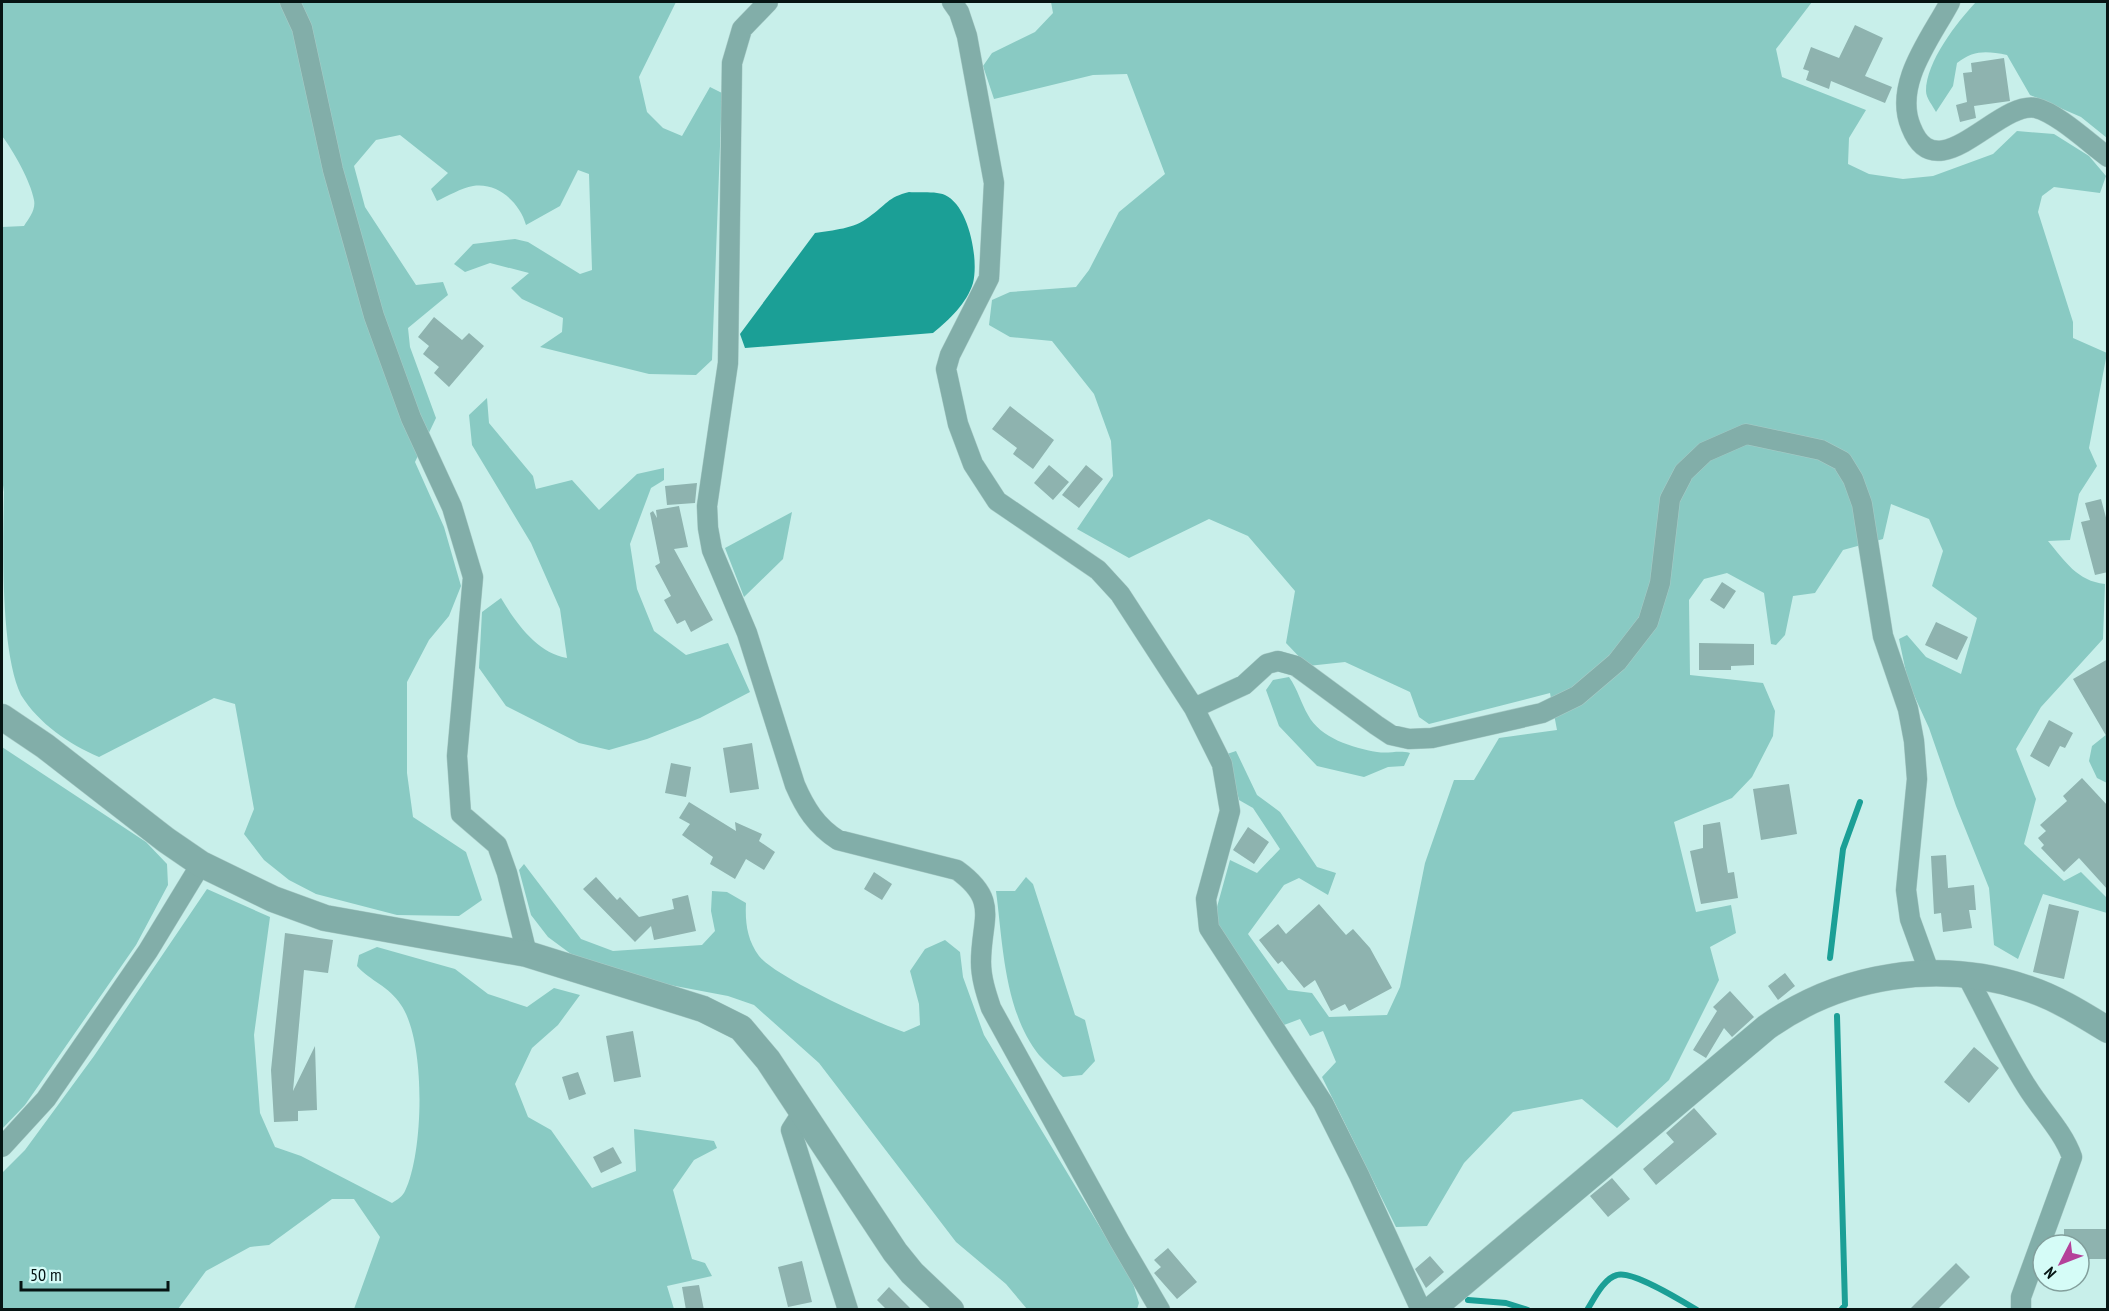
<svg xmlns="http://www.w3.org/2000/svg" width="2109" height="1311" viewBox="0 0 2109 1311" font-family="'PT Sans Narrow',sans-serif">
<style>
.green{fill:#89cac3}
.water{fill:#1b9f96}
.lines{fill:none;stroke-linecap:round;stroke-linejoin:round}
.stream{stroke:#1b9f96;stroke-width:6}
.building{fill:#8eb3af}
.minor-casing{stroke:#a9ccc8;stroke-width:21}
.tertiary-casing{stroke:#a9ccc8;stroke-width:27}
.minor{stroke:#82aea9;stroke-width:20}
.tertiary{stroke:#82aea9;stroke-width:26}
</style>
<rect width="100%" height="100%" fill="#c8efea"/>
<path class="green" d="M2,2H676L639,77L647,112L663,128L682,136L710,87L722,93L712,360L696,375L649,374L540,347L562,332L563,318L522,299L511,288L529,273L490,263L465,272L454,264L473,244L515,239L528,242L580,274L592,270L589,174L578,170L560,206L526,225C520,203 498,182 473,186C461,188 448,196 437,201L431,189L448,173L400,135L376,140L354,166L365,207L416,285L443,282L448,295L408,328L410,347L436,418L415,462L444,527L461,586L449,616L429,640L407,682V773L413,817L466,852L482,900L459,916L397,915L316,894L289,880L264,860L244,834L254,809L235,704L214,698L99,757C69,744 39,724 21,695C0,651 3,545 4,492L2,478V227L24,226C29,218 36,210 34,200C31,182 13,150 2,136Z
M1051,2H1812L1776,49L1782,77L1866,110L1849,138L1848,164L1869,174L1903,179L1933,176L1993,154L2017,131L2054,134L2089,156L2106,176L2100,193L2054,187L2042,196L2038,212L2073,322V338L2107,353L2089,448L2097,466L2079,494L2070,540L2048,541C2065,561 2077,581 2105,584L2103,639L2041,707L2016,749L2036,799L2024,844L2064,881L2081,872L2107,898V913L2043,894L2018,959L1994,945L1989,888L1956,806L1929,728L1908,682L1899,639L1907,635L1926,657L1961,674L1977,618L1932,586L1943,551L1929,519L1891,504L1883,539L1843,550L1815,593L1793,596L1785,635L1776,645L1771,644L1764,593L1727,573L1704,579L1689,600L1690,675L1763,683L1775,711L1773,736L1752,777L1732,798L1674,822L1696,912L1731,905L1736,933L1710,947L1719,980L1669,1080L1617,1128L1582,1099L1513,1112L1464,1163L1427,1226L1396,1227L1322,1077L1336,1062L1323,1031L1310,1036L1300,1019L1284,1025L1218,926L1217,907L1230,860L1257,873L1280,849L1253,808L1239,800L1227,754L1236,751L1257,795L1280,812L1317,867L1336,873L1328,895L1299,878L1284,885L1248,934L1288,990L1312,993L1329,1017L1387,1015L1400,987L1425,863L1454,780H1474L1499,738L1557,730L1550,693L1429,724L1419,717L1410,692L1345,662L1308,666L1286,643L1295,591L1248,536L1209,519L1129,558L1077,529L1113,476L1111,441L1094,394L1052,341L1010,337L989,325L992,300L1010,292L1076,287L1089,270L1119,212L1165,174L1127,74L1093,75L994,99L983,66L992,53L1035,32L1053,13Z
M1976,2H2107V138L2081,117L2030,95L2007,55C1986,51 1974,50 1957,63L1953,86L1936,112C1933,106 1926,98 1926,91C1926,62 1957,22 1976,2Z
M487,398L489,423L533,476L536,489L572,480L599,510L637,474L664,468V480L651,488L630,544L637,589L654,631L686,655L728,643L750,692L700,718L647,739L609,750L579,743L506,706L479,668L482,612L501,598C516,623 537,653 567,658L560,609L531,543L472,445L469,415Z
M792,512L783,559L744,597L725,548Z
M1289,677C1298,690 1301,703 1308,715C1320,738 1353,748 1377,752C1389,754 1398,750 1410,753L1404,766L1388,767L1364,777L1317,766L1279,726L1266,690L1273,680Z
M2107,734V783L2097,778L2089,761L2092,746Z
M2,747L146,842L167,864L168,885L136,945L25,1105L2,1129Z
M524,864L581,939L613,951L702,945L715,931L711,911L712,891L727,892L746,903C745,922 747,940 759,956C777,978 875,1022 904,1032L920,1025L919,1004L910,971L925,949L945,940L960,952L963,977L984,1035L1132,1280L1139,1303L1137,1309H1027L1006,1284L956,1242L819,1063L754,1005L728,996L638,979L571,954L548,937L531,915L519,870Z
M1026,877L1033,884L1075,1015L1085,1020L1095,1061L1082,1075L1063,1077C1055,1070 1046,1063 1039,1055C1004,1011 1003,944 996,891H1015Z
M207,889L270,917L254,1035L260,1113L275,1147L301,1156L392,1203C397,1200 403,1196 405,1191C424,1152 426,1041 401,1005C389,986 370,981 357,966L359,955L377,947L455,969L488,994L527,1007L554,988L580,995L558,1025L532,1048L515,1084L528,1117L551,1130L592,1188L636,1171L634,1129L714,1141L717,1148L694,1160L673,1190L692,1259L705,1263L712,1276L667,1286L674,1309H354L380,1237L354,1199H332L269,1245L250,1247L206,1271L178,1309H2V1173L25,1150L94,1056Z"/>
<path class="water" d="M909,192C919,193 936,191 945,195C969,206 979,259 973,283C967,303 949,320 933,333L745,348L740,334L815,233C833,230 854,229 869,217C886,205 888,197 909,192Z"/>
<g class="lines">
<path class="stream" d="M1830,958L1843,849L1860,802
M1837,1016L1845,1305L1841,1310
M1468,1300L1506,1303L1528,1310
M1587,1310C1594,1299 1604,1278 1617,1275C1632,1270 1682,1301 1697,1310"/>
</g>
<path class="building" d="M1855,25L1883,38L1865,76L1892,87L1885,103L1831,81L1829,89L1806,80L1809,71L1803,69L1811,47L1839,58Z
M2004,58L2010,101L1974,106L1976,118L1960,122L1956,105L1967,102L1963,73L1972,72L1971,63Z
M434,317L462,340L469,333L484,346L449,387L434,373L439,367L423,354L429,346L418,337Z
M1010,406L1054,440L1033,469L1013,454L1017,448L992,429Z
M1049,465L1069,482L1053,500L1034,483Z
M1086,465L1103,479L1079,508L1062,495Z
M697,483L695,503L667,505L665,486Z
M2101,499L2108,525V572L2095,575L2081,522L2090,520L2085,503Z
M679,506L688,547L674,549L713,620L691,632L685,620L677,624L664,600L671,596L655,566L660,563L650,513L653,511L657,518L656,510Z
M1722,582L1736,591L1724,609L1710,600Z
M1936,622L1968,637L1957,660L1925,645Z
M1699,643L1754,644V665L1731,666V670H1699Z
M2108,659V739L2073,679Z
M2049,720L2073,733L2065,748L2060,746L2049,767L2030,756Z
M752,743L759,789L730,793L723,748Z
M671,763L691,767L686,797L665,793Z
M2082,778L2108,806V890L2079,858L2064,872L2041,848L2044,845L2038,838L2046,831L2040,825L2067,801L2063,796Z
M1789,784L1797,834L1761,840L1753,789Z
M689,802L736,831L735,822L762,834L759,841L775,852L764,870L746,859L735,879L710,864L713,857L682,835L690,824L679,818Z
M1720,822L1728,873L1734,872L1738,898L1701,904L1690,851L1703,848V825Z
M1248,827L1269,842L1254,864L1233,850Z
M1946,855L1948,888L1974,885L1976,910H1969L1972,928L1943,932L1941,913L1934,914L1931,856Z
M874,872L892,884L882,900L864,889Z
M596,877L617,900L620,897L639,917L674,909L672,899L688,895L696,931L654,940L651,926L635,942L583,889Z
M1319,904L1346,935L1353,929L1370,948L1392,988L1349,1011L1345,1004L1331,1011L1315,980L1304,988L1282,961L1278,964L1259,940L1278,924L1286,934Z
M2049,904L2079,911L2064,979L2033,972Z
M285,933L333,940L328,973L304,970L293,1091L315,1046L317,1110L298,1111V1121L274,1122L271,1070Z
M1785,973L1795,986L1778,1000L1768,986Z
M1730,991L1754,1017L1732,1037L1724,1028L1706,1058L1693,1050L1717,1011L1713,1007Z
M633,1031L641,1077L614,1082L606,1036Z
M1974,1047L1999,1068L1969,1103L1944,1082Z
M578,1072L586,1094L569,1100L562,1077Z
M1694,1108L1717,1134L1656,1185L1643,1169L1674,1142L1666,1133Z
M613,1147L622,1163L601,1173L593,1157Z
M1612,1178L1630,1199L1608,1217L1590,1196Z
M2064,1229H2108V1259H2079V1245H2064Z
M1168,1248L1197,1282L1177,1299L1154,1273L1161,1267L1154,1260Z
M1430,1256L1444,1272L1426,1288L1415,1269Z
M802,1261L812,1302L788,1307L778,1267Z
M1956,1263L1970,1277L1937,1310H1909Z
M699,1285L704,1310H686L682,1287Z
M889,1287L912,1310H887L877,1300Z"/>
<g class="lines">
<defs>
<path id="minor" d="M290,2L302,28L333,170L374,316L411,418L452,507L473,577L457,756L461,814L497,845L507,873L527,954
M768,2L742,29L732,63L728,363L707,506L708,528L712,550L747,633L795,785C805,808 816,826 838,840L957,870C1000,901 981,919 981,962C981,978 986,993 991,1008L1119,1240L1160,1310
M952,2L959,12L967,36L994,183L989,278L950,355L946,369L958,424L973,464L997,501L1098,570L1120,594L1194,708L1222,764L1230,811L1206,899L1209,928L1323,1103L1359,1175L1421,1310
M1950,2C1931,38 1893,84 1911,127C1937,193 1998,100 2036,108C2057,113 2089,143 2108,157
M1194,708L1244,685L1267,664L1278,661L1296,666L1376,725L1391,735L1409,739L1432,738L1542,713L1577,696L1617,662L1648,622L1660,583L1670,499L1684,472L1705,452L1746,434L1821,450L1842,461L1853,479L1862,504L1883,636L1908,709L1914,741L1917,779L1906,890L1910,919L1930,974
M1967,976C1987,1013 2004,1051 2027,1087C2041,1110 2063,1131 2072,1157L2021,1297V1310
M802,1113L791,1130L848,1310
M2,1147L46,1099L148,951L201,864"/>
<path id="tertiary" d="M2,717L45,746L166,840L201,864L273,899L325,918L527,954L703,1009L741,1028L768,1060L895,1252L912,1273L951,1310
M1431,1310L1767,1027C1842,974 1939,959 2026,988C2055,997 2082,1014 2108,1030"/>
</defs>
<use href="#minor" class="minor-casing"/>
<use href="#tertiary" class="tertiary-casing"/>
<use href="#minor" class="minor"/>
<use href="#tertiary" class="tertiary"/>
</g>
<rect width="2109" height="1311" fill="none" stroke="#061413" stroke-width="6"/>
<g transform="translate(2061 1263) rotate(228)"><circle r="28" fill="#d5fcf7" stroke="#829f9c" stroke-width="1.5"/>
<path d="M0-4.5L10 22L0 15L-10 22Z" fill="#b4419a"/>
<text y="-9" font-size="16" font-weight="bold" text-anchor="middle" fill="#061413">N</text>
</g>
<path d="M21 1281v9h147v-9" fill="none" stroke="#061413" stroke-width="3"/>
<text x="30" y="1281" font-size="18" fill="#061413" stroke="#d5fcf7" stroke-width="4.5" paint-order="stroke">50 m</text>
</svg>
